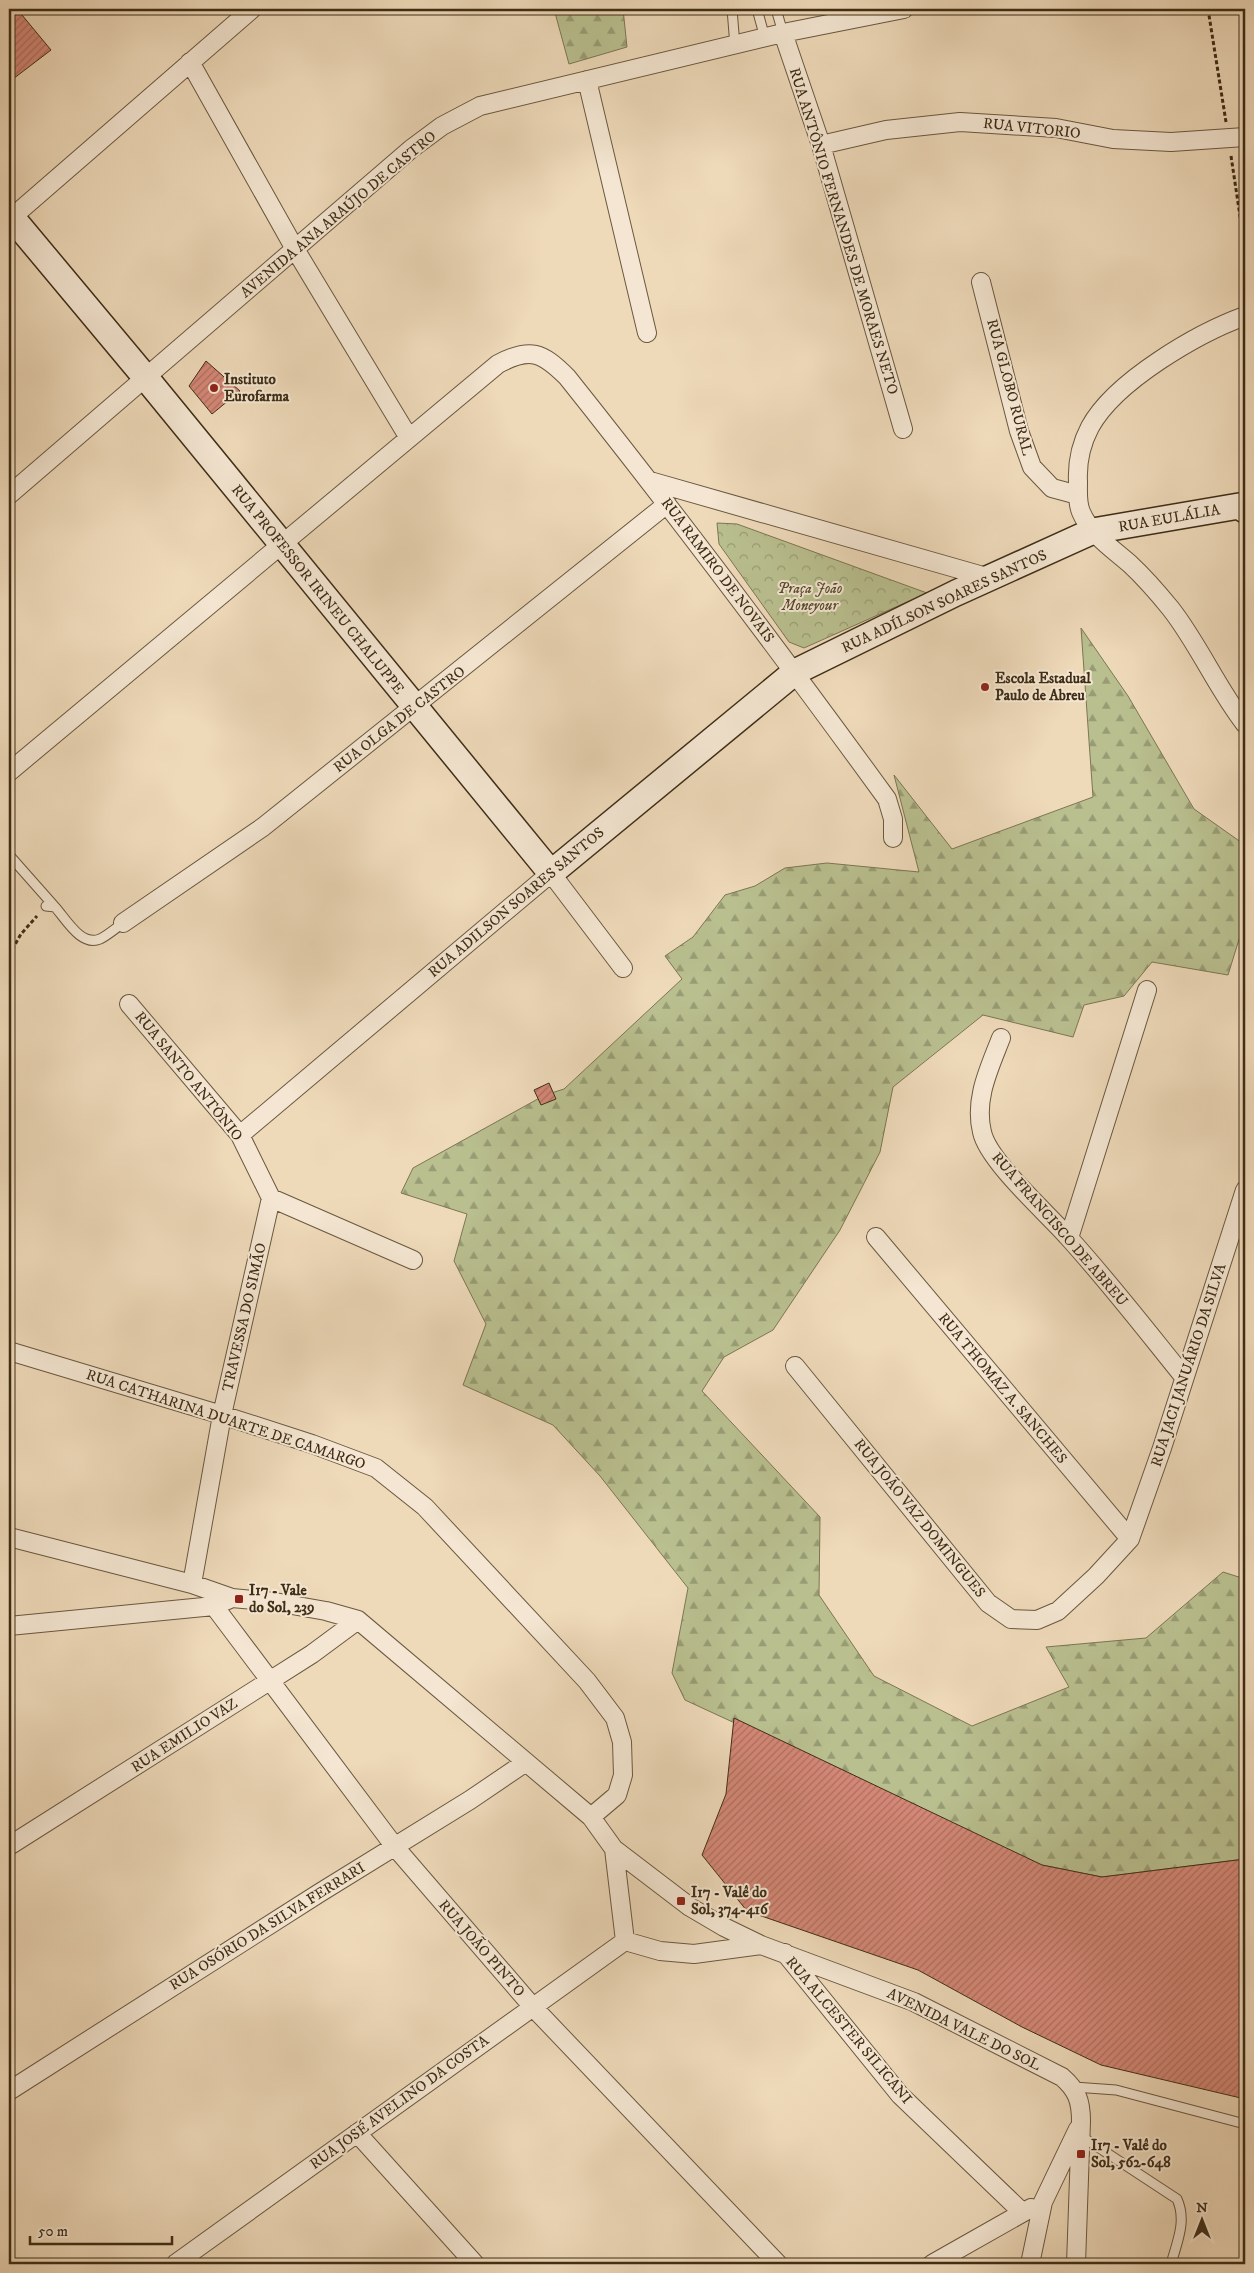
<svg xmlns="http://www.w3.org/2000/svg" width="1254" height="2273" viewBox="0 0 1254 2273" font-family="'IM FELL DW Pica',serif">
<style>
.forest{fill:url(#forest-firs);stroke:#7c7652}
.park{fill:url(#park-crowns);stroke:#7c7652}
.building{fill:url(#building-hatch);stroke:#3e2d16}
.lines{fill:none;stroke-linecap:round;stroke-linejoin:round}
.lane-casing{stroke:#6a583f;stroke-width:11}
.street-casing{stroke:#6a583f;stroke-width:20}
.secondary-casing{stroke:#3e2d16;stroke-width:28}
.path{stroke:#3e2d16;stroke-width:3;stroke-dasharray:4 2.5;stroke-linecap:butt}
.lane{stroke:#f4e6d2;stroke-width:9}
.street{stroke:#f4e6d2;stroke-width:18}
.secondary{stroke:#f4e6d2;stroke-width:25}
.poi-dot{fill:#8f2418;stroke:#f4e6d2;stroke-width:2}
.labels{text-anchor:middle;stroke-width:4;stroke-linejoin:round;paint-order:stroke}
.street-label{font-size:15px;fill:#3e2d16;stroke:#f4e6d2}
.poi-label{font-size:15px;font-weight:bold;fill:#3e2d16;stroke:#f4e6d2;text-anchor:start}
.park-label{font-size:15px;font-style:italic;fill:#574a2e;stroke:#f4e6d2}
</style>
<defs>
<pattern id="forest-firs" width="22" height="20" patternUnits="userSpaceOnUse" patternTransform="scale(1.25)"><rect width="22" height="20" fill="#b9bf8f"/><path d="M5 1l3.5 6h-7zM16 11l3.5 6h-7z" fill="#989c74"/></pattern>
<pattern id="park-crowns" width="20" height="18" patternUnits="userSpaceOnUse" patternTransform="scale(1.25)"><rect width="20" height="18" fill="#b9bf8f"/><path d="M2 6a3 3 0 1 1 6 0M12 15a3 3 0 1 1 6 0" fill="none" stroke="#989c74"/></pattern>
<pattern id="building-hatch" width="6" height="6" patternUnits="userSpaceOnUse" patternTransform="scale(1.25)"><rect width="6" height="6" fill="#d48776"/><path d="M-1 1l2-2M0 6l6-6M5 7l2-2" fill="none" stroke="#ad6f60"/></pattern>
</defs>
<rect width="100%" height="100%" fill="#eed9b9"/>
<filter id="stains"><feTurbulence type="fractalNoise" baseFrequency=".004" numOctaves="4"/><feColorMatrix values="0 0 0 0 .2 0 0 0 0 .09 0 0 0 0 .02 0 0 0 .5 -.17"/></filter>
<radialGradient id="worn" r=".72"><stop offset=".6" stop-color="#630" stop-opacity="0"/><stop offset="1" stop-color="#630" stop-opacity=".3"/></radialGradient>
<path class="forest" d="M554,9H623L627,47L569,64Z
M1081,628L1128,696L1194,809L1245,845V920L1228,975L1152,962L1124,996L1084,1005L1073,1037L983,1015L893,1087L880,1152L840,1230L773,1330L724,1357L702,1391L820,1517L819,1595L874,1676L972,1726L1069,1687L1046,1647L1146,1638L1223,1572L1245,1579V1859L1102,1877L1042,1865L685,1700L672,1673L688,1588L600,1476L553,1425L463,1385L486,1324L454,1261L467,1214L401,1193L413,1168L545,1095L564,1089L682,979L665,956L693,937L725,895L755,886L785,868L827,863L919,872L894,775L952,849L1093,797Z"/>
<path class="park" d="M717,523L737,524L927,593L804,648L789,642L719,544Z"/>
<path class="building" d="M9,9H17L51,50L9,82Z
M206,361L240,391L212,414L189,386Z
M549,1083L556,1099L541,1105L534,1090Z
M734,1718L1042,1865L1102,1877L1245,1859V2099L1101,2065L1022,2027L918,1970L747,1911L702,1855L726,1794Z"/>
<g class="lines">
<defs>
<path id="lane" d="M732,9L735,46
M757,9L765,38
M776,9L783,33
M9,855L55,907
M46,906L55,907C66,919 81,947 100,939C108,935 116,928 123,923
M1074,2087L1116,2090L1245,2124
M1081,2136L1177,2199C1187,2221 1177,2242 1171,2264"/>
<path id="street" d="M783,33L821,145L903,429
M190,62L295,249L409,438
M587,80L647,333
M821,145L886,130L960,122L1056,128L1113,139L1171,142L1245,137
M9,220L252,9
M981,282L1019,431L1032,467L1052,488L1078,495
M1245,316C1198,333 1115,381 1090,427C1081,444 1077,463 1078,482C1078,491 1077,503 1081,512C1090,534 1113,549 1130,564C1145,578 1158,593 1171,609C1199,645 1217,688 1245,724
M650,481L990,578
M9,495L411,149L442,126L480,106L783,33L904,9
M9,772L498,364C530,347 542,352 567,377C677,515 783,656 887,799L893,819V838
M123,923L263,827L667,504
M129,1004L240,1135L271,1198L413,1260
M1001,1038C989,1069 974,1099 982,1132C988,1161 1047,1213 1068,1237C1109,1282 1146,1330 1184,1377
M240,1135L551,873L623,968
M876,1237L1130,1539
M1069,1238L1147,990
M9,1351L222,1415L312,1444L376,1468L425,1507L587,1681L615,1718L622,1742L623,1775L617,1795L591,1817
M795,1366L988,1603L1011,1619L1037,1620L1058,1611L1096,1576L1130,1539L1162,1448L1245,1190
M9,1537L192,1584L232,1598
M192,1584L222,1415L271,1198
M214,1606L395,1847L532,2006L778,2264
M9,1626L214,1606L232,1598L275,1602L326,1611L358,1620L591,1817L614,1849L690,1907L724,1927L761,1945L914,2002L1062,2077C1077,2090 1081,2101 1081,2121L1076,2264
M9,1846L312,1654L358,1620
M614,1849L625,1941
M785,1953L900,2095L1022,2212
M9,2091L321,1892L470,1800L526,1762
M357,2133L475,2264
M175,2264L625,1941L660,1951L694,1954L761,1945
M932,2264L1031,2208
M1030,2264L1043,2202L1078,2129"/>
<path id="secondary" d="M9,214L146,378L551,873L795,672L956,593L1093,531L1239,506L1245,510"/>
</defs>
<use href="#lane" class="lane-casing"/>
<use href="#street" class="street-casing"/>
<use href="#secondary" class="secondary-casing"/>
<path class="path" d="M1208,9L1226,122
M1231,156L1245,249
M9,955L21,934L37,916"/>
<use href="#lane" class="lane"/>
<use href="#street" class="street"/>
<use href="#secondary" class="secondary"/>
</g>
<g class="poi-dot">
<circle cx="214" cy="388" r="5"/>
<circle cx="985" cy="687" r="5"/>
<rect x="234" y="1594" width="10" height="10" rx="2.5"/>
<rect x="676" y="1896" width="10" height="10" rx="2.5"/>
<rect x="1076" y="2149" width="10" height="10" rx="2.5"/>
</g>
<g class="labels">
<g class="street-label">
<text transform="translate(1032 128) rotate(6)" y="5">RUA VITORIO</text>
<text transform="translate(338 214) rotate(-40)" y="5">AVENIDA ANA ARAÚJO DE CASTRO</text>
<text transform="translate(844 231) rotate(73)" y="5">RUA ANTÔNIO FERNANDES DE MORAES NETO</text>
<text transform="translate(1010 387) rotate(75)" y="5">RUA GLOBO RURAL</text>
<text transform="translate(1169 518) rotate(-10)" y="5">RUA EULÁLIA</text>
<text transform="translate(718 570) rotate(53)" y="5">RUA RAMIRO DE NOVAIS</text>
<text transform="translate(318 589) rotate(51)" y="5">RUA PROFESSOR IRINEU CHALUPPE</text>
<text transform="translate(944 601) rotate(-25)" y="5">RUA ADÍLSON SOARES SANTOS</text>
<text transform="translate(399 719) rotate(-38)" y="5">RUA OLGA DE CASTRO</text>
<text transform="translate(516 902) rotate(-40)" y="5">RUA ADILSON SOARES SANTOS</text>
<text transform="translate(189 1076) rotate(51)" y="5">RUA SANTO ANTÔNIO</text>
<text transform="translate(1060 1229) rotate(49)" y="5">RUA FRANCISCO DE ABREU</text>
<text transform="translate(244 1317) rotate(-77)" y="5">TRAVESSA DO SIMÃO</text>
<text transform="translate(1188 1365) rotate(-72)" y="5">RUA JACI JANUÁRIO DA SILVA</text>
<text transform="translate(1003 1388) rotate(50)" y="5">RUA THOMAZ A. SANCHES</text>
<text transform="translate(226 1419) rotate(18)" y="5">RUA CATHARINA DUARTE DE CAMARGO</text>
<text transform="translate(920 1518) rotate(51)" y="5">RUA JOÃO VAZ DOMINGUES</text>
<text transform="translate(184 1735) rotate(-33)" y="5">RUA EMILIO VAZ</text>
<text transform="translate(267 1926) rotate(-32)" y="5">RUA OSÓRIO DA SILVA FERRARI</text>
<text transform="translate(482 1948) rotate(49)" y="5">RUA JOÃO PINTO</text>
<text transform="translate(964 2029) rotate(26)" y="5">AVENIDA VALE DO SOL</text>
<text transform="translate(849 2030) rotate(50)" y="5">RUA ALCESTER SILICANI</text>
<text transform="translate(399 2102) rotate(-36)" y="5">RUA JOSÉ AVELINO DA COSTA</text>
</g>
<g class="poi-label">
<text x="224" y="384">Instituto<tspan x="224" dy="17">Eurofarma</tspan></text>
<text x="995" y="683">Escola Estadual<tspan x="995" dy="17">Paulo de Abreu</tspan></text>
<text x="249" y="1595">I17 - Vale<tspan x="249" dy="17">do Sol, 239</tspan></text>
<text x="691" y="1897">I17 - Valê do<tspan x="691" dy="17">Sol, 374-416</tspan></text>
<text x="1091" y="2150">I17 - Valê do<tspan x="1091" dy="17">Sol, 562-648</tspan></text>
</g>
<g class="park-label">
<text x="810" y="593">Praça João<tspan x="810" dy="17">Moneyour</tspan></text>
</g>
</g>
<rect width="1254" height="2273" fill="none" stroke="#eed9b9" stroke-width="30"/>
<rect x="10" y="10" width="1234" height="2253" fill="none" stroke="#3e2d16" stroke-width="2.5"/>
<rect x="15" y="15" width="1224" height="2243" fill="none" stroke="#3e2d16"/>
<g transform="translate(1202 2220)" stroke="#f4e6d2" stroke-width="4" paint-order="stroke">
<path d="M0-4L9 19L0 12L-9 19Z" fill="#3e2d16"/>
<text y="-8" font-size="14" font-weight="bold" text-anchor="middle" fill="#3e2d16">N</text>
</g>
<path d="M30 2236v8h142v-8" fill="none" stroke="#3e2d16" stroke-width="2.5"/>
<text x="38" y="2236" font-size="15" fill="#3e2d16" stroke="#f4e6d2" stroke-width="4" paint-order="stroke">50 m</text>
<rect width="100%" height="100%" filter="url(#stains)"/>
<rect width="100%" height="100%" fill="url(#worn)"/>
</svg>
